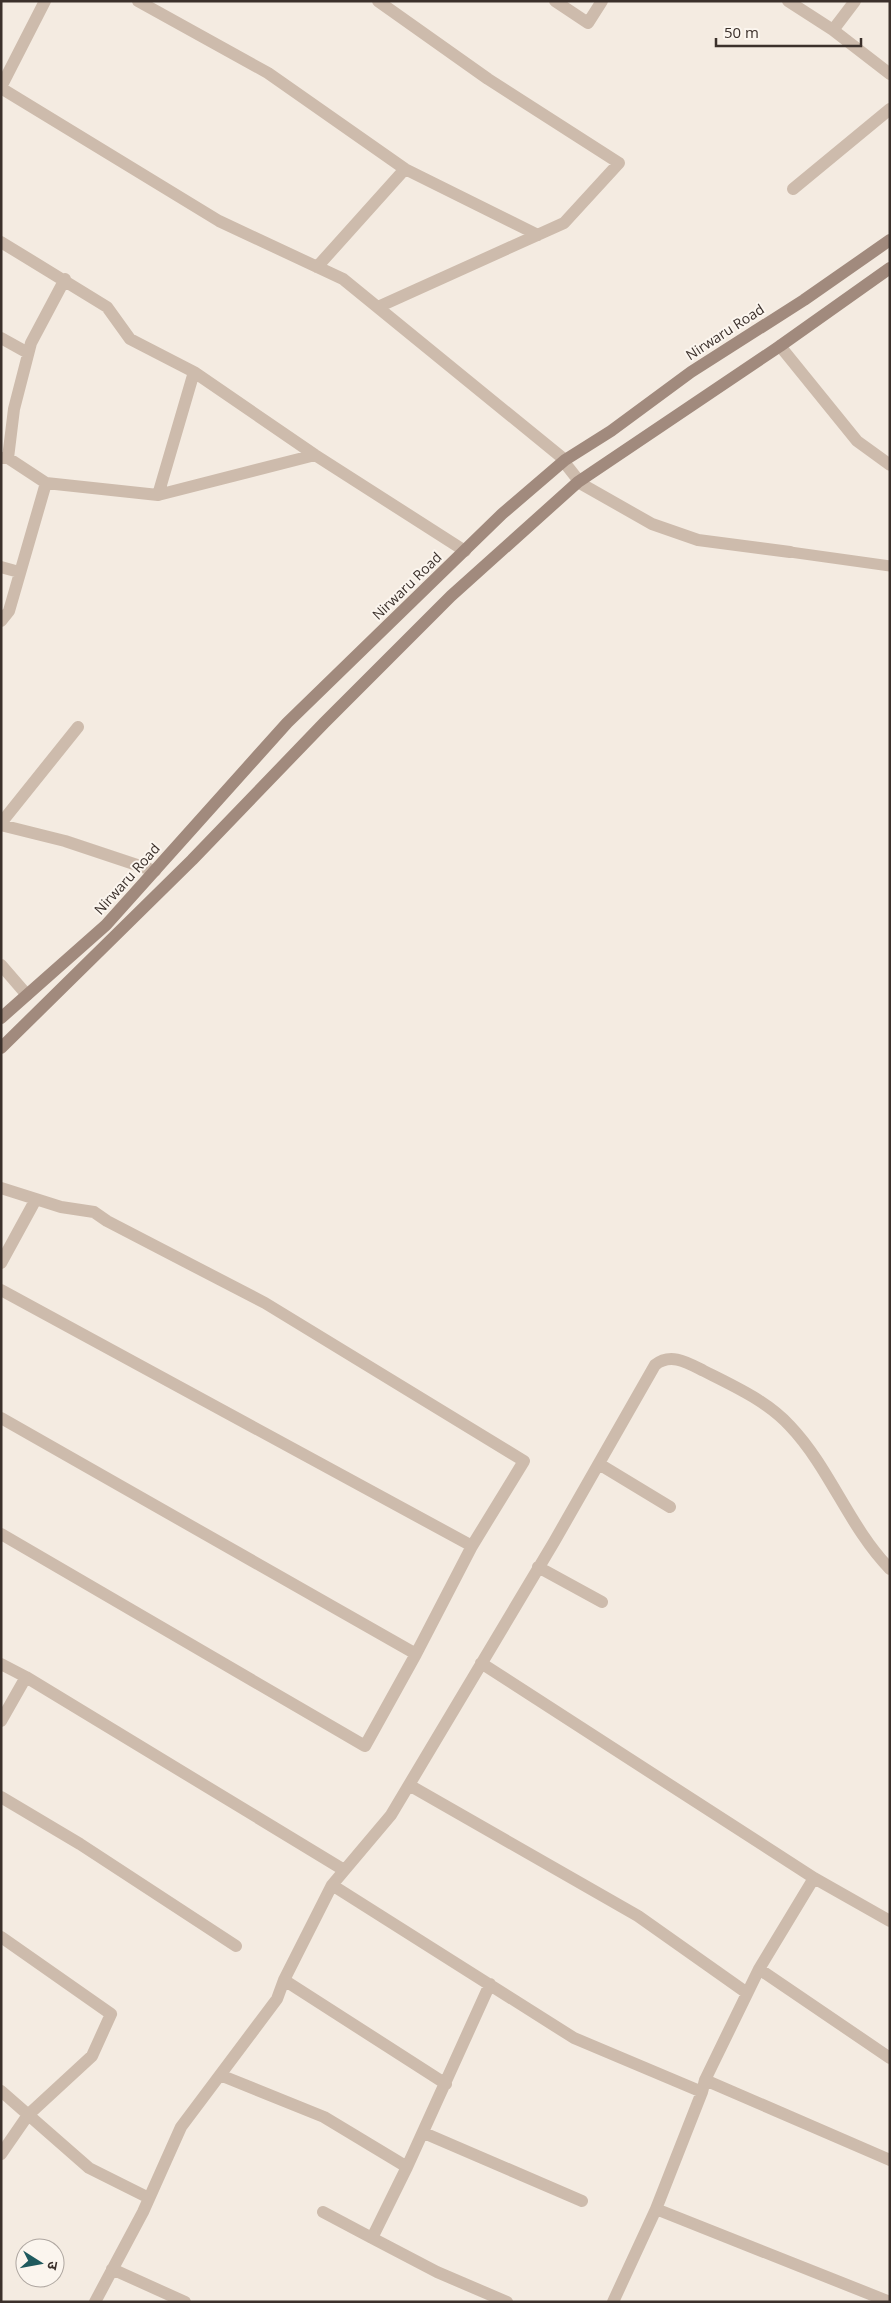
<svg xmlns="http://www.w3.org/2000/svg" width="891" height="2303" viewBox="0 0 891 2303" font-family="'Open Sans','Noto Sans Devanagari',sans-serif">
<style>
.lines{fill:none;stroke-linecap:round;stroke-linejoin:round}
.lane{stroke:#cdbbac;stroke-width:11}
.street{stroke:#cdbbac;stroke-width:12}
.secondary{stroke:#a18a7d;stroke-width:12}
.labels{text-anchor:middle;stroke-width:4;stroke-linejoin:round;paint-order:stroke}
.street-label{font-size:14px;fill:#3b302b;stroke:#fbf5ee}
</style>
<rect width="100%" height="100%" fill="#f4ebe1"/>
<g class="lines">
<path class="lane" d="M790,552L890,566"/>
<path class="street" d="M138,1L268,73L405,169L317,267
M555,1L588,23L602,1
M788,1L833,30L890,74
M833,30L855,1
M1,87L45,1
M1,88L219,221L343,279L565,460
M405,169L538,235
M793,189L890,109
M1,242L107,307L130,339L194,372L315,455L465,551
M378,307L564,223L619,163L488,79L378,1
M1,338L28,353
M780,346L857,441L890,465
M1,458H8L46,483L158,495L194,372
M8,458L14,409L31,343L65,279
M564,462L579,481
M578,482L652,524L698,540L790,552
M158,495L315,455
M1,567L19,572
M1,621L9,611L46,483
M1,823L78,727
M1,825L65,841L155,871
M1,965L27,995
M1,1188L61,1207L94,1212L107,1221L265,1303L524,1461L472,1546L416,1654L365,1746L1,1534
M1,1263L36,1199
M1,1290L472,1546
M1,1418L416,1654
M599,1464L670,1507
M538,1567L602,1602
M481,1663L814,1878L890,1921
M1,1664L26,1677
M1,1721L26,1677L344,1870
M409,1785L638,1916L747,1993
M1,1797L80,1844L236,1946
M332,1885L574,2038L702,2092
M1,1937L111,2014L92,2056L28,2115L1,2154
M759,1969L814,1878
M284,1980L446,2084
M890,2058L759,1969L705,2080L702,2092L656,2209L890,2302
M220,2075L324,2117L407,2167L490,1984
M705,2080L890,2160
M1,2091L89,2168L149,2198
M424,2133L582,2201
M407,2167L372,2238L437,2272L507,2302
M323,2212L372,2238
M112,2269L185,2302
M95,2302L143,2212L181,2127L277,1999L284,1980L332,1885L391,1815L554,1542L655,1365C671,1352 688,1363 704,1371C734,1386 767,1401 790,1426C830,1468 849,1527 890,1569
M613,2302L656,2209"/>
<path class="secondary" d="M1,1018L106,925L287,723L502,514L565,460L611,431L691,372L804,300L890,240
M1,1048L192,860L324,723L451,596L578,482L780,346L890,268"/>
</g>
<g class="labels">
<g class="street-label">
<text transform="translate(725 332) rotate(-33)" y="5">Nirwaru Road</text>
<text transform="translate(407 586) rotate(-44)" y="5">Nirwaru Road</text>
<text transform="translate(127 879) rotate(-48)" y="5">Nirwaru Road</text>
</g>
</g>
<rect width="891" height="2303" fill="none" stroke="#3b302b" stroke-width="5"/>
<g transform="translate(40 2263) rotate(101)"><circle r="24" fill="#fbf5ee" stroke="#aea6a0"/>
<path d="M0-4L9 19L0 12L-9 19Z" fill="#1f5a5e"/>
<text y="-8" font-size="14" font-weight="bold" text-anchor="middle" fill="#3b302b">उ</text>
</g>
<path d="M716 38v8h145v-8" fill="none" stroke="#3b302b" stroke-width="2.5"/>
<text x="724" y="38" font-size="15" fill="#3b302b" stroke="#fbf5ee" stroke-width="4" paint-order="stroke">50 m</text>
</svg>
